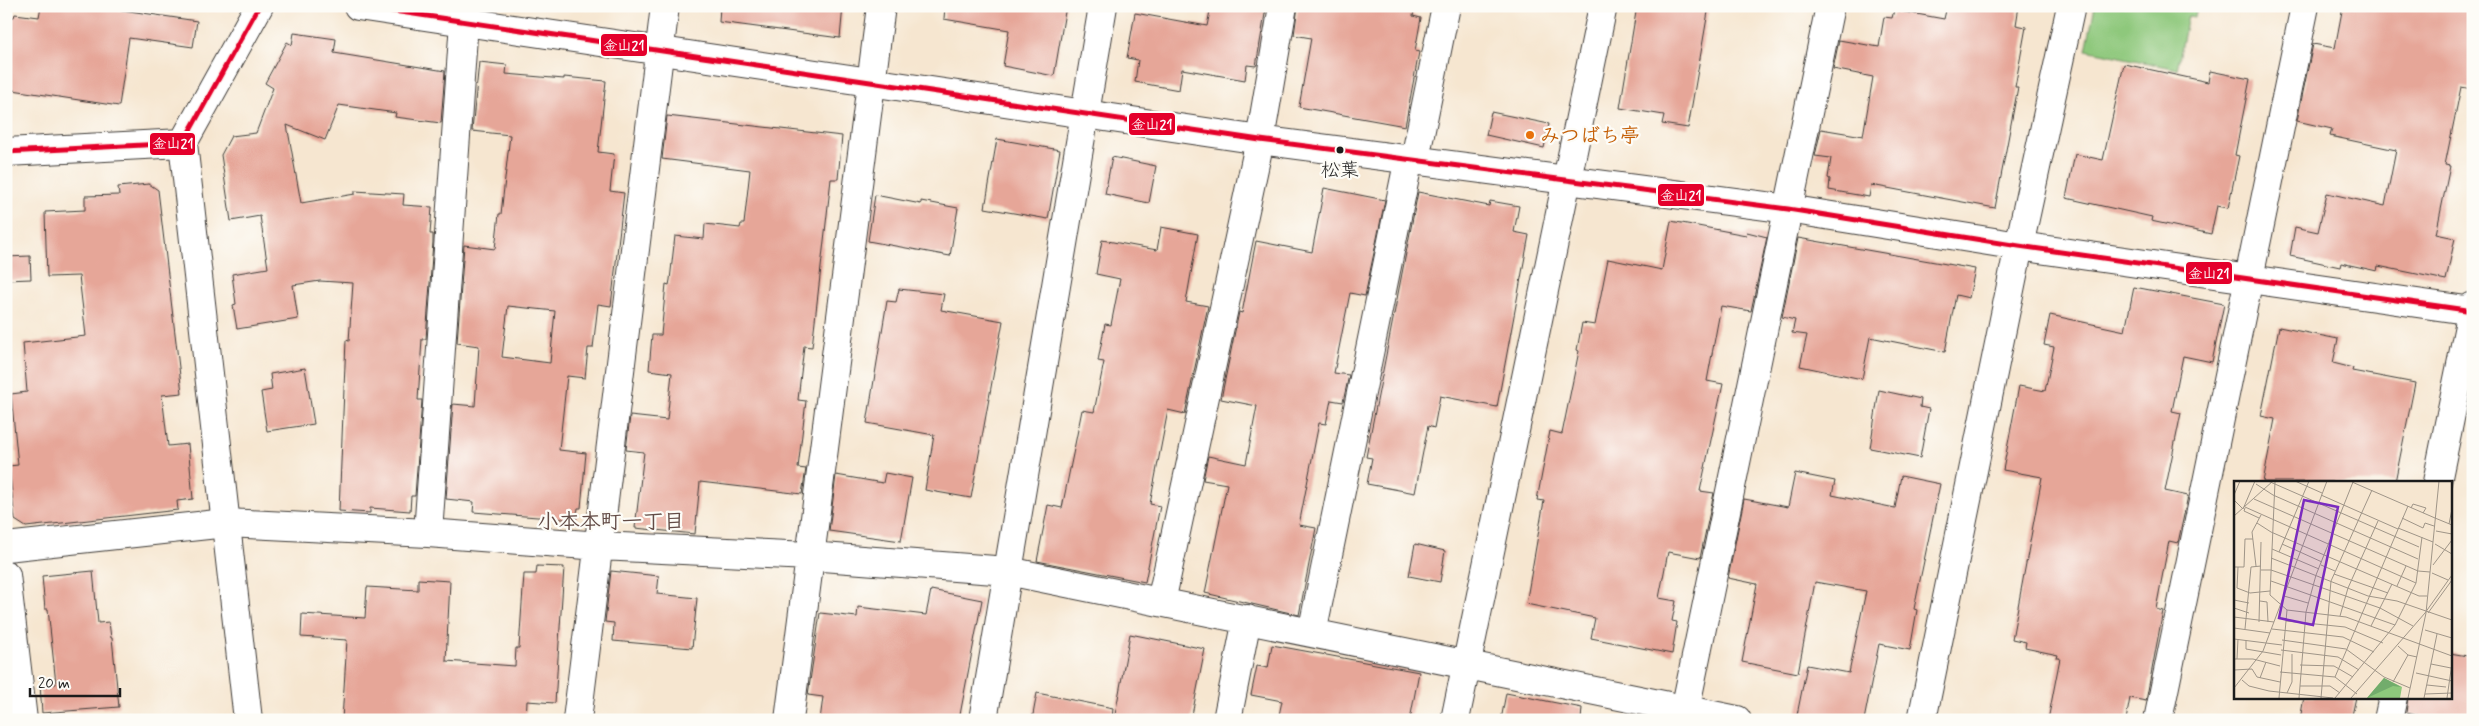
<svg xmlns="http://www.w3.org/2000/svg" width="2479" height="726" viewBox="0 0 2479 726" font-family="Mynerve,'Klee One',sans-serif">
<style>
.green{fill:#8ec87c;stroke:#55724c}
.building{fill:#e6a698;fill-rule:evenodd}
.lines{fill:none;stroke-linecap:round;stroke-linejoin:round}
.street-casing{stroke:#3d3a37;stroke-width:30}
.secondary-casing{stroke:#3d3a37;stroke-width:30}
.street{stroke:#fff;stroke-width:28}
.secondary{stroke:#fff;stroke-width:28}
.bus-1-casing{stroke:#fdfcf7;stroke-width:9}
.bus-1{stroke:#e4002b;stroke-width:5}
.food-dot{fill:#e8710a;stroke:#fdfcf7;stroke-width:2}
.bus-dot{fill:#1c1c1c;stroke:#fdfcf7;stroke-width:2}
.labels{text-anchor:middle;stroke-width:4.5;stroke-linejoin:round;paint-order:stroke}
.bus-label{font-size:19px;fill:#1c1c1c;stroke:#fdfcf7}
.food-label{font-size:20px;font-weight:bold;fill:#c56008;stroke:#fdfcf7;text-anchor:start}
.neighbourhood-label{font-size:21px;font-weight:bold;fill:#634c47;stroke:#fdfcf7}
.inset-road{fill:none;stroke:#9f9588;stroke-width:1}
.view{fill:#7b2cbf;fill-opacity:0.15;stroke:#7b2cbf;stroke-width:2.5}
.inset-edge{fill:none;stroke:#1c1c1c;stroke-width:2.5}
.line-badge{stroke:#fdfcf7;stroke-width:2}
.badge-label{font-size:14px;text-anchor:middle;font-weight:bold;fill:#fff}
</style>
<rect width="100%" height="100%" fill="#fdfcf7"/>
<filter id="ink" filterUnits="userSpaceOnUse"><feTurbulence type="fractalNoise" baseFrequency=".02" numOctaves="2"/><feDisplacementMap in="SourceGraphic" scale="10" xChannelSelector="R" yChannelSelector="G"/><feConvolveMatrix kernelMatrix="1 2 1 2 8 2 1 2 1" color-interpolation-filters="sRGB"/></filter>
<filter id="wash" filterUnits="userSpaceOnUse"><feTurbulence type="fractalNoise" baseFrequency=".0096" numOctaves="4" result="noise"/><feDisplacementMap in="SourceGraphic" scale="20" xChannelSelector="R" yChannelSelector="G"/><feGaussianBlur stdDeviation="1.12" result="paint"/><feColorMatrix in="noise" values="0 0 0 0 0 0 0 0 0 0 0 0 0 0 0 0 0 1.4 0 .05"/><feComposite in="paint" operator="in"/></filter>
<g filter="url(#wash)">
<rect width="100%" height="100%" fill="#f6e6d0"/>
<path class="green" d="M2095,6H2197L2195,17L2188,16L2177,69L2086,50Z"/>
<g id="blocks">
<path class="building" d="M41,6H95L197,21L193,47L129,38L119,106L6,89V18L14,17L15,14L39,17Z
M720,6H843L840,38L719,22Z
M945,6H1066L1054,76L1003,66L1009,30L944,19Z
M1211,6L1266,8L1256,66L1247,65L1245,80L1182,69L1179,90L1135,82L1138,60L1127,58L1135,13L1207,26Z
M1298,6H1415L1413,16L1421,18L1415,51L1419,52L1405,126L1299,107L1311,38L1294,35Z
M1637,6H1709L1688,128L1662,124L1664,115L1620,108Z
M1947,6H2019L2016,25L2026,27L2015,87H2018L1995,208L1871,185L1869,197L1829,190L1830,179L1828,178L1831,158L1815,156L1821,129L1863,136L1873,77L1833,69L1839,40L1879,47L1884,17L1892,18L1894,10L1944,19Z
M2343,6H2473V89L2461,87L2445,165L2450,166L2436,234L2455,238L2446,280L2378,266L2377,271L2341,263L2340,267L2290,256L2295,227L2318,232L2327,193L2385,206L2396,150L2330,136L2332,129L2297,121L2313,44L2335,48Z
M294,33L336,39L334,53L445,71L441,123L395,117L396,113L339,105L325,140L287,125L301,203L355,194V191L404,194L403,205L432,207L430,234H433V242L426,339H422L418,400H422L415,496H411L410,511L370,508V513L339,511L346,340L349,341L353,283L320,281L293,285L298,319L237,329L233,305L236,304L232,274L268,268L260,216L231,221L221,155L231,136L256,133L273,88L265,83L287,42L292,45Z
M479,62L507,65L506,74L564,79V77L606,81L598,152L614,154L610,191L624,193L611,306L598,304L593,348H588L585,378L567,376L559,450L586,453L581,508H578L576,520L473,512L474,502L446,499L453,404L475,406L479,346L457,343L464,245L495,249L499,214H501L510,135L472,131ZM508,306L555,311L550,363L502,357Z
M2124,64L2208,82L2210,71L2250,79L2235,155L2239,156L2228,208L2217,206L2211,234L2151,221L2152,217L2066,198L2075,154L2103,160Z
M1491,112L1549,124L1544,148L1486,135Z
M667,116L842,136L838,179H831L812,347L804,346L798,400L806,401L798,468L806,469L802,494L700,482L695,534L635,528L644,452L626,450L630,416L667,420L672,373L649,370L652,335H661L666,284L669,285L670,280L675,236L704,239L705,224L740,228L741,224H744L750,170L662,159Z
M997,139L1060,150L1048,219L985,208Z
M1112,157L1156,166L1149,203L1105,194Z
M149,184L158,190L182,393L162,395L168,446L188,444L193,499L177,501L178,510L26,527L15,520L9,466L18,465L11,394L27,392L23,343L86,336L79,276L47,277L45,212L85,210V196L119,195L118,187Z
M1324,188L1385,200L1365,296L1350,293L1334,373L1349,375L1343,402L1331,400L1326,424L1319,423L1299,525L1316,528L1299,615L1205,593L1227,484L1203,480L1208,456L1246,464L1257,406L1221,399L1239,312L1242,313L1256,241L1312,252Z
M1418,192L1489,206L1490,201L1519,206L1514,232L1529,235L1497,407L1440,396L1434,428L1428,426L1415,493L1367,484L1372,458L1366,457Z
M875,195L921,204V201L958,208L950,256L868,241Z
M1671,221L1746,235L1747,232L1767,237L1751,311L1721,306L1707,381L1723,384L1700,491L1714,493L1700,558L1668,552L1659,598L1676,601L1672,621L1677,622L1672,654L1591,638L1595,618L1526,604L1544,501L1537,500L1550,431L1562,434L1579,351L1577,350L1582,323L1595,325L1608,259L1662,270Z
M1161,227L1198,234L1186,302L1208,306L1185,414L1168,410L1150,504L1160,506L1145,582L1037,561L1048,505L1062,508L1082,410L1094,412L1104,362L1098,361L1105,324L1111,325L1120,279L1096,274L1102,240L1157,250Z
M1798,238L1975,269L1969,298L1956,295L1945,352L1870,337L1862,379L1800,366L1807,335L1792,333L1795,320L1782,317Z
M30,256L31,279L6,280V257Z
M2134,287L2224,304L2212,362L2183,356L2172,411L2181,413L2165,491L2188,496L2178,543L2169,541L2156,609L2163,611L2146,701L2130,698L2126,720H2048L2060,658H2057L2058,655L2025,648L2026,642L2012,639L2042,477L2003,470L2019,386L2045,391L2054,347L2044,345L2050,315L2125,331Z
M899,289L944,294L941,310L1003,321L971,498L925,490L934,435L867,423L887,301L896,302Z
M2279,327L2338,339L2333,363L2353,368L2352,371L2415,383L2395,482H2263L2275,419L2261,416Z
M305,368L314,424L267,431L261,392L272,390L270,374Z
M1879,390L1921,399L1920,407L1929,409L1920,458L1870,448Z
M885,473L912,478L901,541L829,531L836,475L883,483Z
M1795,473L1835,481L1832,495L1895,508L1901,476L1940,484L1914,609L1917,610L1910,650L1879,644L1864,720H1796L1807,665L1849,673L1866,591L1815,582L1798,673L1742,662L1757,584L1728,578L1744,499L1788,507Z
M1415,544L1445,551L1440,582L1409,576Z
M537,566L564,567L555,703L527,701L526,720H342L347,640L301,637L302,614L365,618L367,587L418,590V579L450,581L446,661L515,666L516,648H519L524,574H536Z
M93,571L98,623L109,622L111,638H112L119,707L42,713L40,685L56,684L48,609H45L42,576Z
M611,571L659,576L657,594L697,598L692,648L613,641L614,623L605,622Z
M931,590L982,600L959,720H820L823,697L808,695L820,613L857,617L858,607L926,615Z
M1130,634L1205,649L1191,720H1114Z
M1272,645L1419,672L1410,720H1278L1282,701L1251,695L1257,666L1268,668Z
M2450,653L2473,657V720H2441L2406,713L2408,697H2450Z
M1037,693L1113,708L1112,720H1032Z
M1506,693L1582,708L1581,720H1501Z
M2304,697H2356L2351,720H2300Z"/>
</g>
</g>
<g filter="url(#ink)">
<use href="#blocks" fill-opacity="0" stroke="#3d3a37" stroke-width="1"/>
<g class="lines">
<defs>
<path id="street" d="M1415,159L1446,6
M2437,482L2473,306
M428,533L464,22
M6,547L226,523L428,533L600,546L809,556L1008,571L1737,720
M6,575L23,720
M1161,602L1260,140L1283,6
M1312,633L1409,158
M577,720L665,6
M789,720L881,6
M983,720L1103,6
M1227,720L1247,619
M1455,720L1603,6
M1683,720L1830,6
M1922,720L2019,246L2071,6
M2158,720L2305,6
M2388,720L2393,697"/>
<path id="secondary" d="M358,6L1260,140L1788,209L2019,246L2473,311
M183,143L248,720
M6,152L183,143L259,6"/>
</defs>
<use href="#street" class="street-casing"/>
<use href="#secondary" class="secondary-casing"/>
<use href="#street" class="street"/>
<use href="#secondary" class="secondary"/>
<defs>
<path id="bus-1" d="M360,6L1260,140L1788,209L2019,246L2473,311
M6,152L183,143L259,6"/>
</defs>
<use href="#bus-1" class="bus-1-casing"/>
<use href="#bus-1" class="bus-1"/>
</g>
</g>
<circle class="food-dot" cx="1530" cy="135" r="5"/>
<circle class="bus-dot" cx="1340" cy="150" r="4.5"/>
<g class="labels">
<g class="bus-label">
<text x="1340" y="176">松葉</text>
</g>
<g class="food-label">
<text x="1540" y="142">みつばち亭</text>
</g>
<g class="neighbourhood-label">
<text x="611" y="528">小本本町一丁目</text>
</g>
</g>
<g transform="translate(2234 481)">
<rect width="218" height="218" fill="#f6e6d0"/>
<path d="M150,197L168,206L166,217H133Z" fill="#8ec87c"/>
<path d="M150,197L167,206L159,205L133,217Z" fill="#72ac6c"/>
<path class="inset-road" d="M34,0L185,66M61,0L88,12M41,1L36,114L53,129L45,217M118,1L201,37M22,3L39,14L184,78M0,14L6,0M87,14L164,48M20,18L184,90L196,91M0,19L9,28L21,0M11,26L182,102M11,27L10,30L25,37M177,27L179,23L192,27L189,32M0,35L39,0M168,37L189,47L191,42L200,45M201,37L218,44M23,42L37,51L185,115H193M215,43L218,28M164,47L199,61M202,50L218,53M48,63L66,71M201,63L218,73M38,68L85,88M45,71L75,0M66,71L88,81M37,77L134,115L163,120L218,139M87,84L101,90M199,84L218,59M22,85L18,51L27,34M0,86H10L11,58H19M4,86L3,107L16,112L36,110M27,89H37L146,127L179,145M198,92L214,99M100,93L154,112M37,100L161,144M163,105L172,85M50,115L74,122M0,119L15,122M26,120L33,121L34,141M0,127L15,132M53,129L112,136L218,175M194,132L218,99M106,135L114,107L144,40M0,136L40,141M52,140L111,146L149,162M25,141L27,61M137,145L158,103M0,147L36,152M11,148L17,86L27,85M38,148L109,156L140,171M191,149L218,157M0,158L48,164M12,159V168L47,174M48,159L112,168L150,196L176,207M164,165L174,174L183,176M47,169L104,176L125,189M0,178H19L46,185M3,178L4,158M197,183L217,187M66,184L100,185L119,196M18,188L23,196L46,201M0,189L18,188M46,191L101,196L123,213M182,192L218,200M101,196L174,25M26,197L32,181M8,199L15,205L35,210L99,217M159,201L174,174M193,204L212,206M66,205H96L106,212M0,207L29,170L93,0M53,212L58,201V173M191,213L218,212M65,217L72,131L82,94L119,1M87,217L97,100L138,9M101,217L161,144L182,102L188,56M117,217L191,132L218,94M174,217L192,132L205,0M190,217L203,153M213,217L218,182"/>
<path class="view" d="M70,19L104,26L79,144L45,137Z"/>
<rect width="218" height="218" class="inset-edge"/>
</g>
<g class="line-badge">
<rect x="600" y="33" width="48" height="24" rx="5" fill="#e4002b"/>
<rect x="1128" y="112" width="48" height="24" rx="5" fill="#e4002b"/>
<rect x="149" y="132" width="47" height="24" rx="5" fill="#e4002b"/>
<rect x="1657" y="183" width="48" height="24" rx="5" fill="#e4002b"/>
<rect x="2185" y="261" width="48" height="24" rx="5" fill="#e4002b"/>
</g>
<g class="badge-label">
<text x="624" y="50">金山21</text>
<text x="1152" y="129">金山21</text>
<text x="173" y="148">金山21</text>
<text x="1681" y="200">金山21</text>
<text x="2209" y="278">金山21</text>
</g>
<rect width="2479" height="726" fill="none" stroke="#fdfcf7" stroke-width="25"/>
<path d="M30 688v8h90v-8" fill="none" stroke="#1c1c1c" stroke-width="2.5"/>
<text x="38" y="688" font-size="15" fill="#1c1c1c" stroke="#fdfcf7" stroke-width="4" paint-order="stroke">20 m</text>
</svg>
